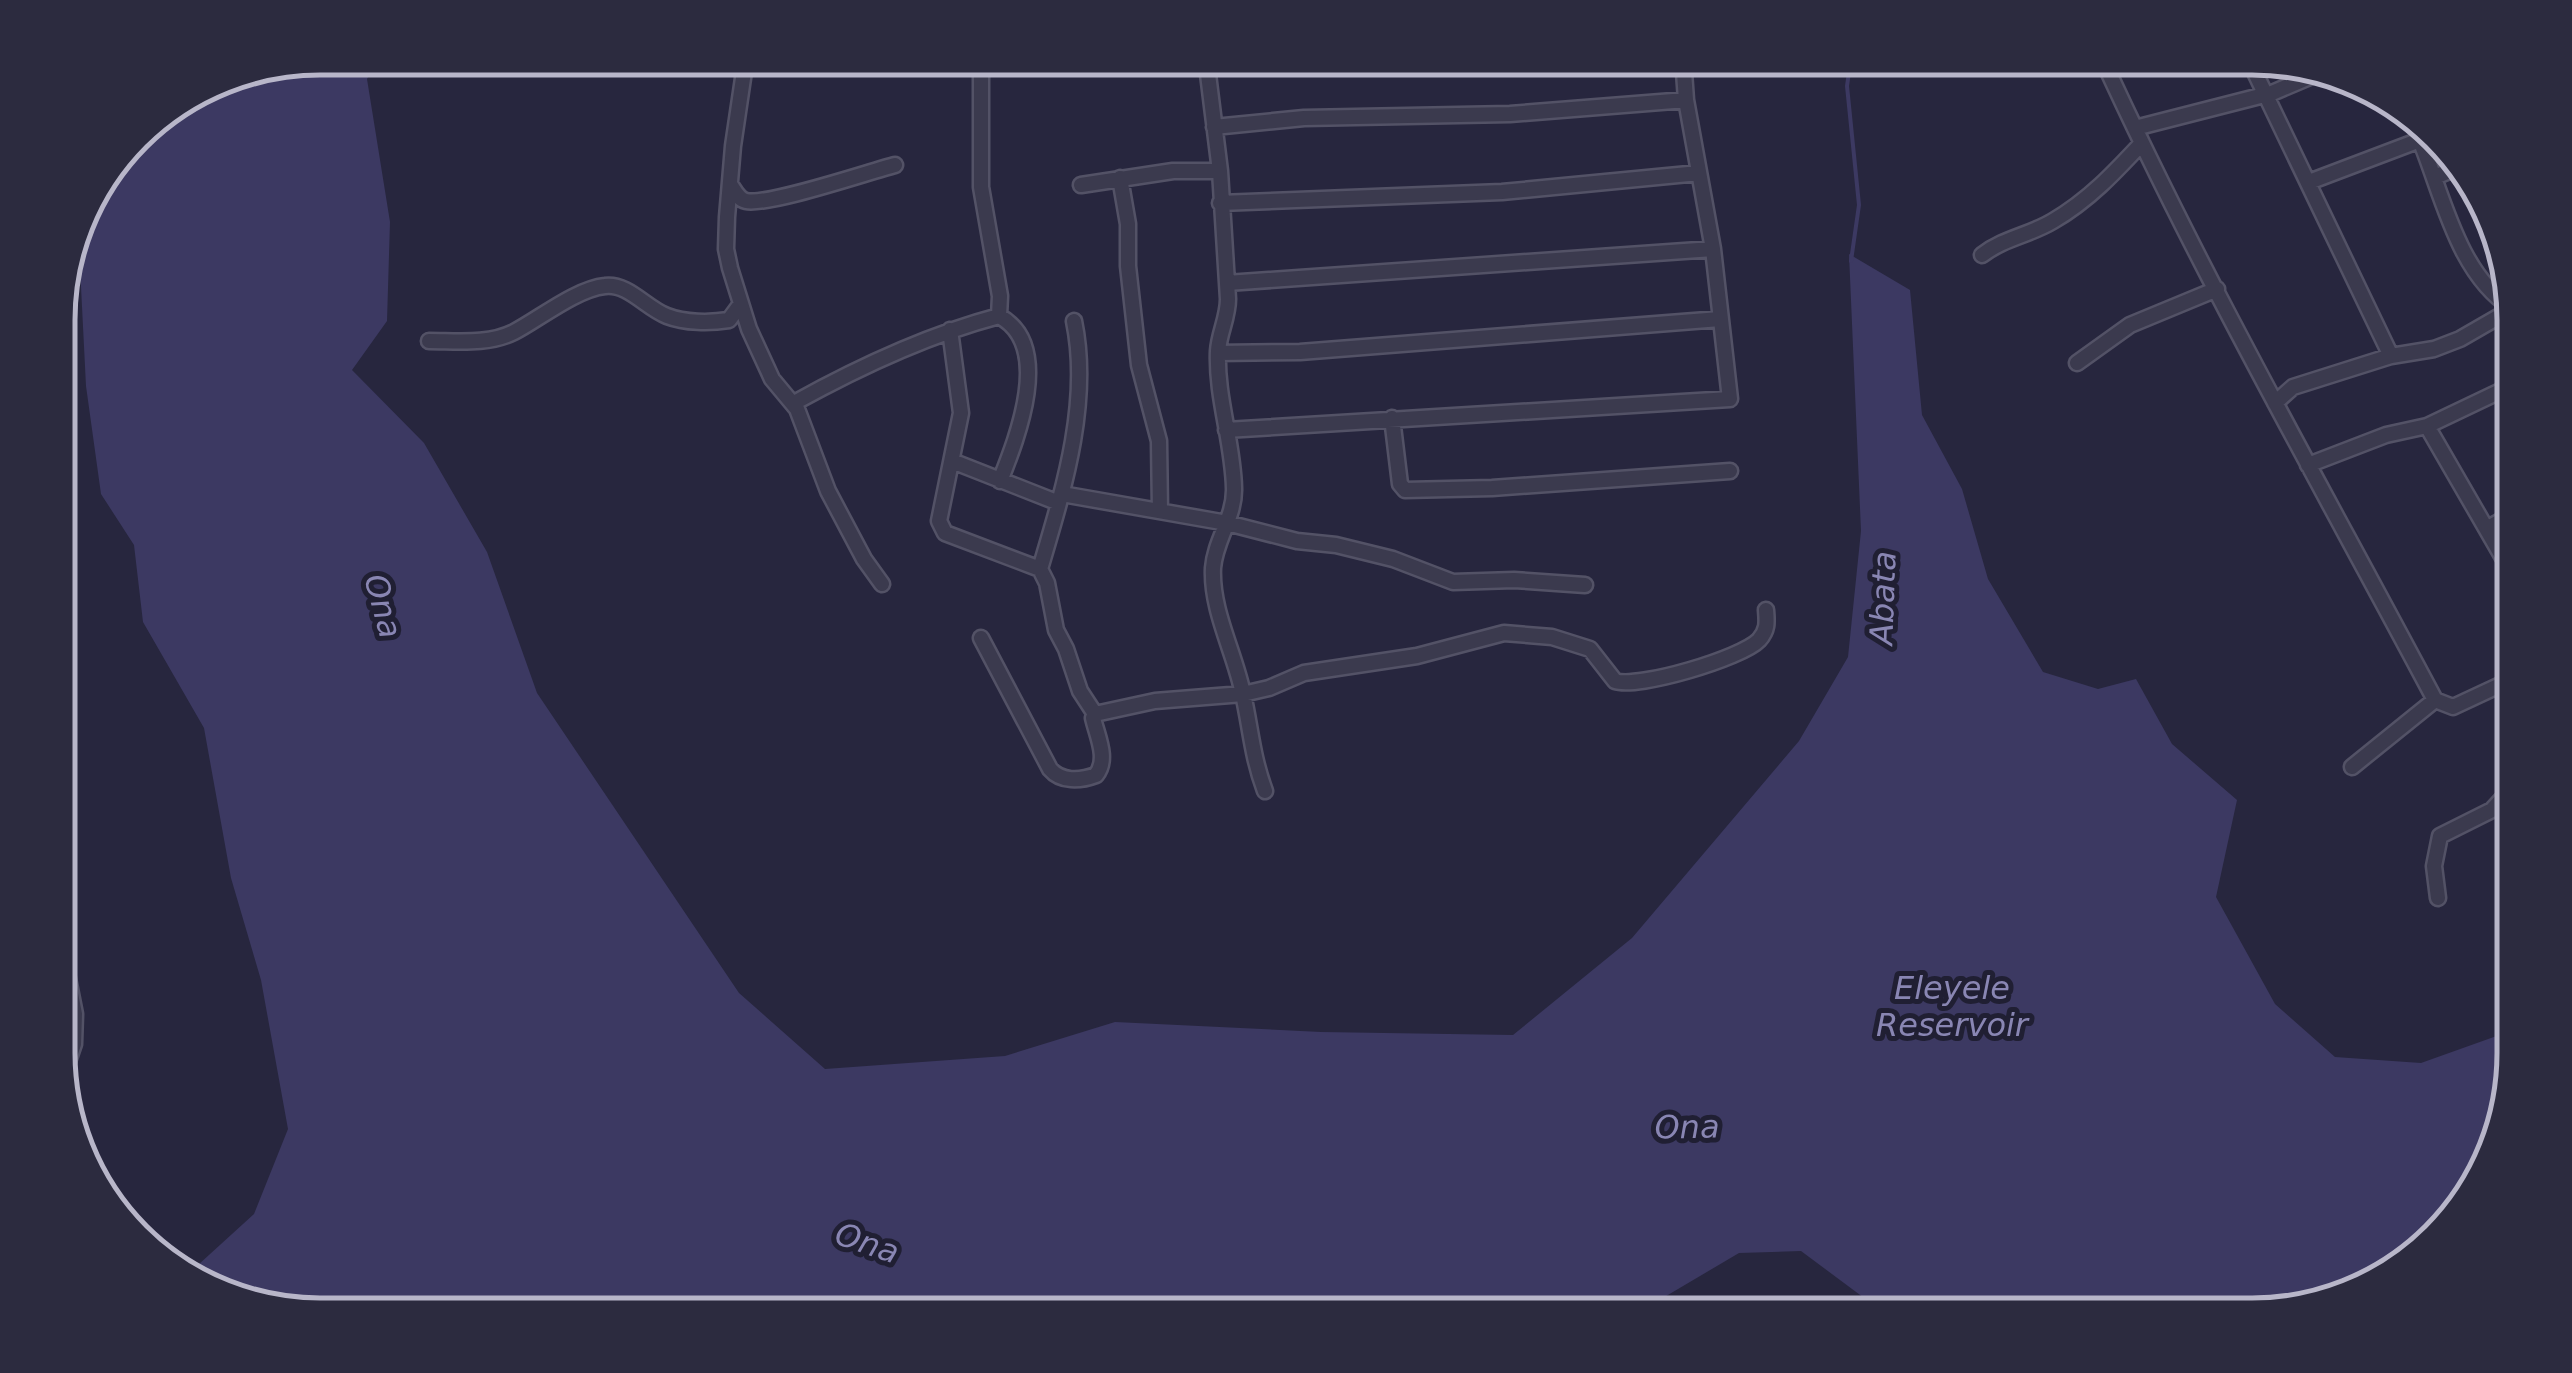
<svg xmlns="http://www.w3.org/2000/svg" width="2572" height="1373" viewBox="0 0 2572 1373" font-family="'DejaVu Sans',sans-serif">
<style>
.water{fill:#3c3962}
.lines{fill:none;stroke-linecap:round;stroke-linejoin:round}
.stream{stroke:#3c3962;stroke-width:4}
.minor-casing{stroke:#535266;stroke-width:19}
.minor{stroke:#3b3a4e;stroke-width:14}
.labels{text-anchor:middle;stroke-width:10;stroke-linejoin:round;paint-order:stroke}
.water-label{font-size:32px;font-style:italic;fill:#8986b3;stroke:#201f33}
.rim{fill:none;stroke:#b8b6c9;stroke-width:5}
</style>
<rect width="100%" height="100%" fill="#27263e"/>
<path class="water" d="M320,58H378L367,79L390,222L387,321L352,370L424,443L487,552L537,693L739,993L825,1069L1005,1056L1115,1022L1321,1032L1513,1035L1632,938L1799,741L1848,657L1861,531L1849,254L1910,290L1922,415L1962,489L1988,579L2043,672L2098,689L2136,679L2172,744L2237,800L2216,897L2275,1004L2335,1057L2421,1063L2505,1033L2514,1023V1054L2487,1170L2398,1272L2269,1315H1887L1801,1251L1739,1253L1634,1315L1426,1304L1230,1309L1216,1315H320L203,1288L187,1275L254,1214L288,1129L261,980L231,878L204,728L143,622L134,545L101,494L86,386L78,227L84,204L146,123L220,77Z"/>
<g class="lines">
<path class="stream" d="M1851,58L1847,86L1859,205L1851,261"/>
<defs>
<path id="minor" d="M746,58L733,146L727,217L726,249L730,268L749,329L772,379L797,409L828,491L864,559L882,584
M981,58V187L1000,296L999,316
M1206,58L1220,171L1228,299C1228,318 1219,333 1218,351C1216,397 1233,442 1234,488C1235,517 1215,540 1213,568C1211,611 1235,653 1243,694C1251,730 1252,756 1265,791
M2102,58C2202,277 2322,487 2435,700L2453,707L2513,679
M2248,58L2391,356
M1214,127L1304,118L1510,114L1686,100
M2135,128L2272,93L2319,73
M2418,128L2420,140C2443,196 2458,274 2512,308
M2435,177L2461,166
M1120,178L1128,224V266L1139,365L1159,441L1160,511
M2309,182L2420,140
M730,184C735,191 738,199 746,201C768,206 868,172 895,165
M1081,185L1173,171H1220
M1220,203L1502,192L1699,173
M1982,255C2004,238 2030,235 2053,221C2089,200 2115,172 2142,143
M1227,283L1713,249
M950,330L961,413L939,521L945,533L1040,569L1047,583L1056,630L1066,649L1080,691L1095,714L1093,718C1097,736 1109,759 1096,775C1080,781 1061,782 1050,769L981,638
M429,341C457,341 488,345 514,332C539,319 576,289 605,286C628,283 646,308 667,316C685,323 710,323 729,320L740,305
M1218,353L1300,352L1720,319
M2077,363L2130,325L2217,289
M794,403C859,367 927,335 999,316C1054,345 1017,438 1000,481
M2275,403L2293,387L2391,356L2434,349L2460,339L2512,309
M1392,418L1400,484L1405,490L1492,488L1730,471
M2427,426L2513,575
M1226,430L1730,399L1713,249L1686,100L1683,58
M952,461L1059,503
M2308,465L2386,435L2427,426L2513,385
M1062,494L1227,523L1297,541L1336,545L1393,559L1453,582L1514,580L1585,585
M2488,528L2513,514
M1040,569C1063,491 1091,403 1074,321
M1095,714L1155,701L1243,694L1269,688L1304,673L1417,656L1504,633L1552,637L1590,649L1615,681C1638,689 1742,658 1759,640C1768,630 1767,622 1766,610
M2352,767L2435,700
M2438,898L2434,866L2440,836L2492,810L2514,786
M59,911L63,953L75,1014L74,1044L60,1085"/>
</defs>
<use href="#minor" class="minor-casing"/>
<use href="#minor" class="minor"/>
</g>
<g class="labels">
<g class="water-label">
<text transform="translate(1883 598) rotate(-88)" y="11">Abata</text>
<text transform="translate(383 606) rotate(75)" y="11">Ona</text>
<text x="1952" y="999">Eleyele<tspan x="1952" dy="37">Reservoir</tspan></text>
<text transform="translate(1687 1127) rotate(-1)" y="11">Ona</text>
<text transform="translate(867 1243) rotate(19)" y="11">Ona</text>
</g>
</g>
<path d="M0 0H2572V1373H0ZM320 75H2252A245 245 0 0 1 2497 320V1053A245 245 0 0 1 2252 1298H320A245 245 0 0 1 75 1053V320A245 245 0 0 1 320 75Z" fill="#2c2b3f" fill-rule="evenodd"/>
<path class="rim" d="M320 75H2252A245 245 0 0 1 2497 320V1053A245 245 0 0 1 2252 1298H320A245 245 0 0 1 75 1053V320A245 245 0 0 1 320 75Z"/>
</svg>
